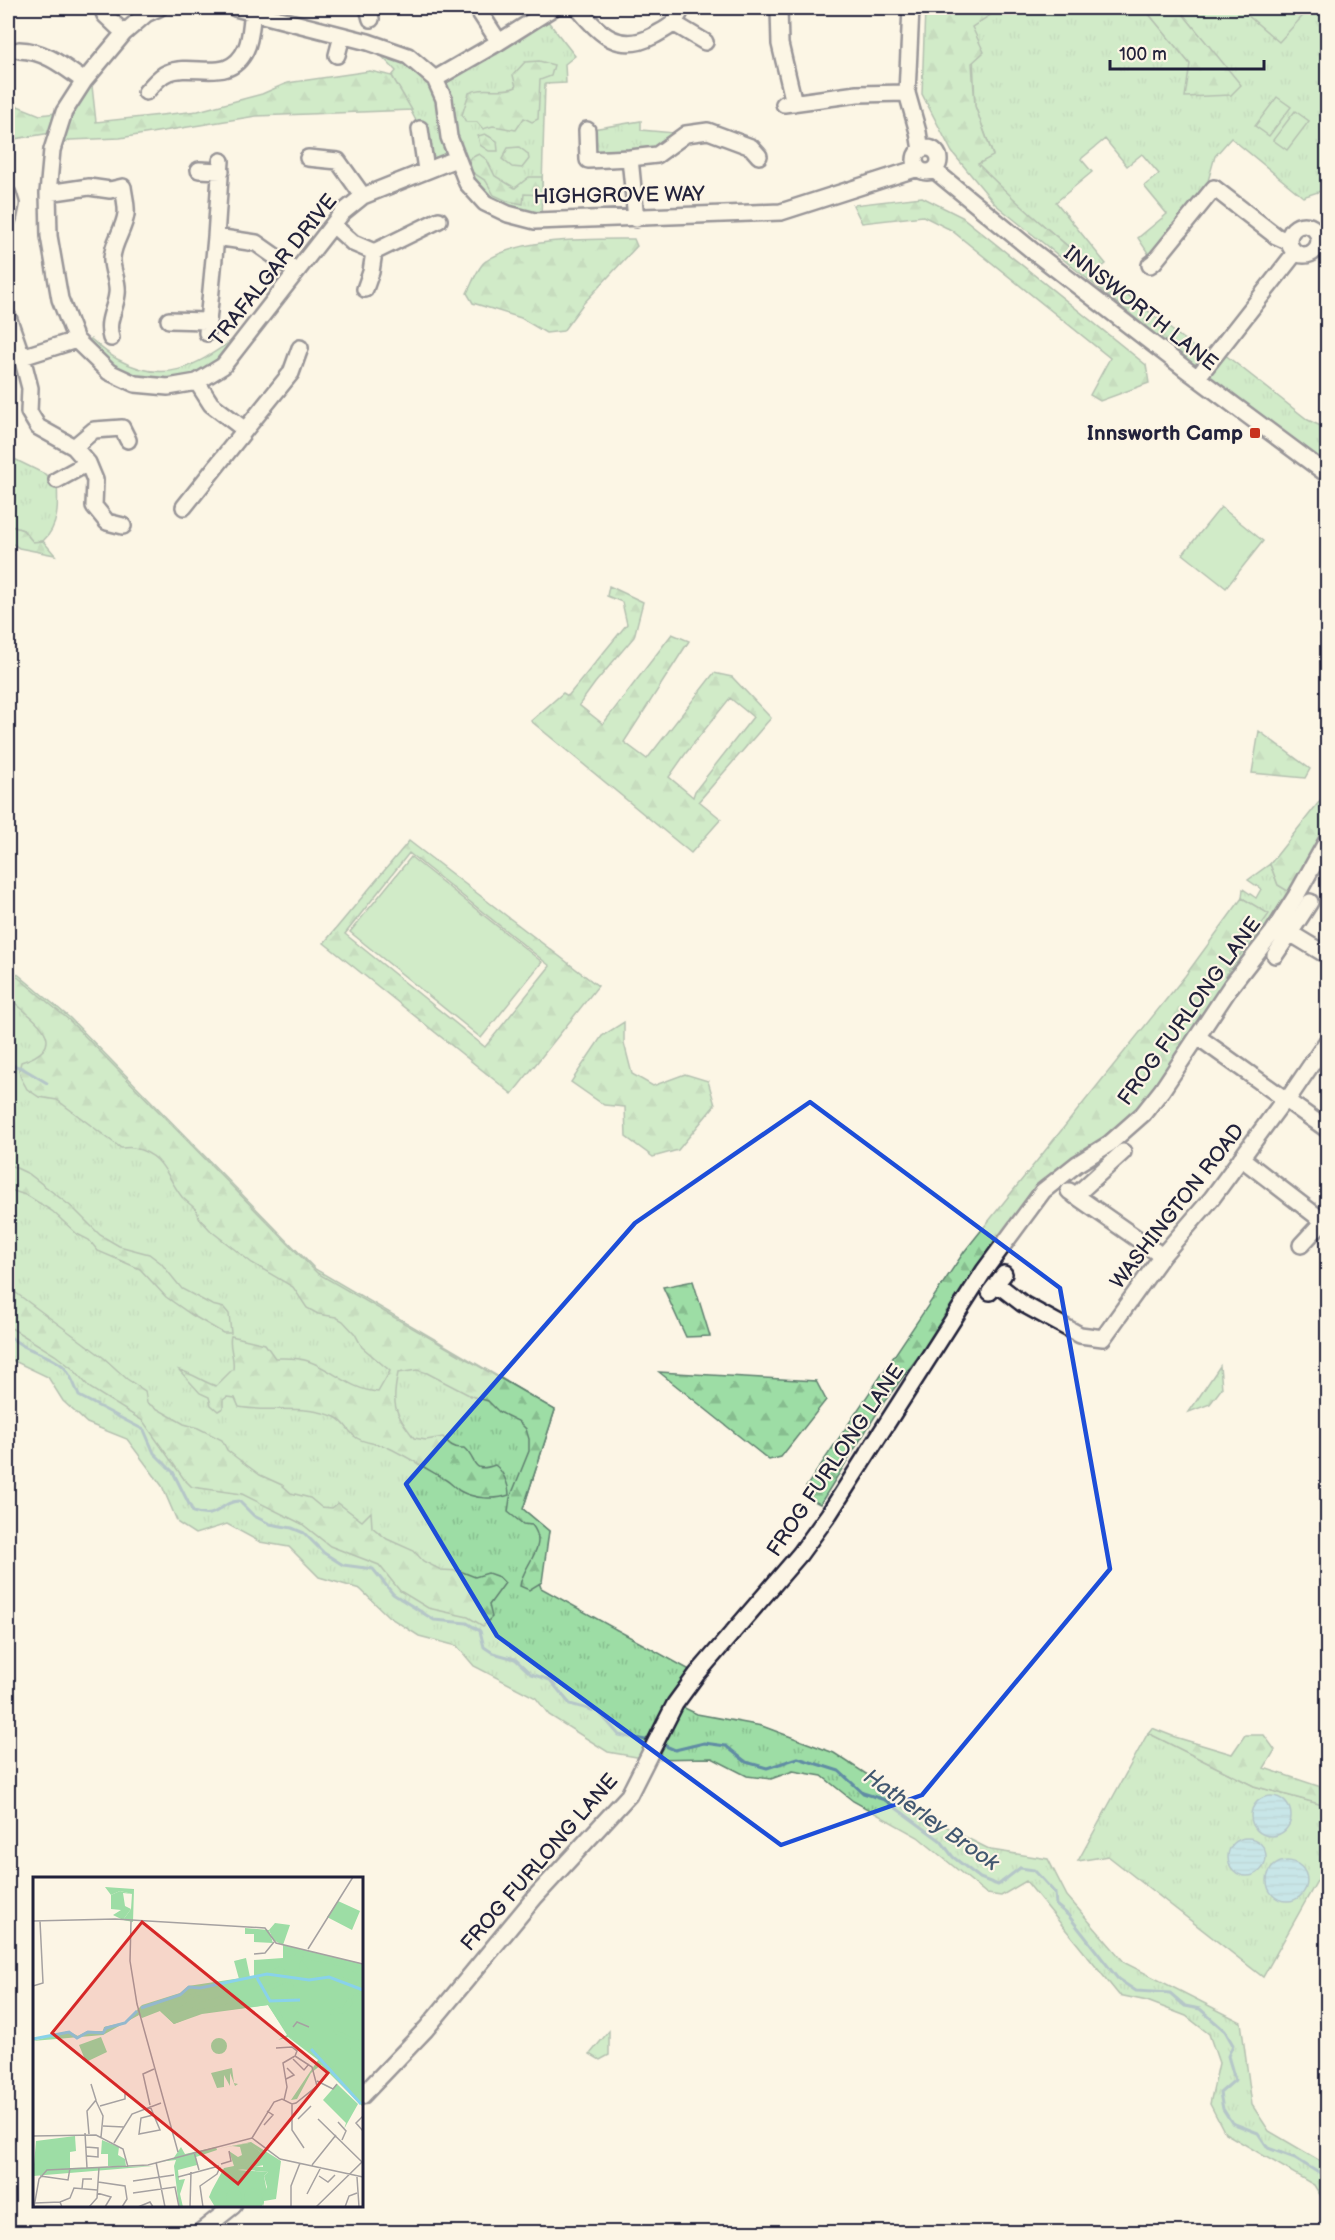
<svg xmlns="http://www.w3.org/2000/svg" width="1335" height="2240" viewBox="0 0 1335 2240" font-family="'Balsamiq Sans',sans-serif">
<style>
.grass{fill:url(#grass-tufts);stroke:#608070;stroke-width:1.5}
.forest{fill:url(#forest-firs);stroke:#608070;stroke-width:1.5;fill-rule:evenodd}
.garden{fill:#9ddda5;stroke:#608070;stroke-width:1.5}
.water{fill:url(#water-rules);stroke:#608ca4;stroke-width:1.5}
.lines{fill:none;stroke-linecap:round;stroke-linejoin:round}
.stream{stroke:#608ca4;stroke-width:3}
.minor-casing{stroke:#22223b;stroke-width:20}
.minor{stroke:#fcf5e5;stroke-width:15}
.marked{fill:none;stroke:#1d4ed8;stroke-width:4.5;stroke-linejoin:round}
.poi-dot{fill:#c8321e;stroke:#fcf5e5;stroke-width:2}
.labels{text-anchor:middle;stroke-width:4.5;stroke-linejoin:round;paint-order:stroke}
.street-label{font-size:21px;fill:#22223b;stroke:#fcf5e5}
.poi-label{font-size:21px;font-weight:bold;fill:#22223b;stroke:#fcf5e5;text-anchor:end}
.water-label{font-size:22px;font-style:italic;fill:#415770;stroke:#fcf5e5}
.inset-river{fill:none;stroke:#89d2ea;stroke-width:3}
.inset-road{fill:none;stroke:#a5a1a1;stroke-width:1.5}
.view{fill:#d62828;fill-opacity:0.15;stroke:#d62828;stroke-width:3}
.inset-edge{fill:none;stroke:#22223b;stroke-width:3}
</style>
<defs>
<pattern id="grass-tufts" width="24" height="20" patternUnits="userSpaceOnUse" patternTransform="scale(1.5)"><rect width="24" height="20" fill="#9ddda5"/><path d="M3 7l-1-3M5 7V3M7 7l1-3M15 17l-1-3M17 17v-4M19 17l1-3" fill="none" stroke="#87bd8f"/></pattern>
<pattern id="forest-firs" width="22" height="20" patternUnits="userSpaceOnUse" patternTransform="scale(1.5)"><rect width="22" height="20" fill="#9ddda5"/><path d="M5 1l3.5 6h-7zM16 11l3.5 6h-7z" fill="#87bd8f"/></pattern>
<pattern id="water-rules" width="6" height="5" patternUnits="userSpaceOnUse" patternTransform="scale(1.5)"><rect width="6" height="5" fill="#89d2ea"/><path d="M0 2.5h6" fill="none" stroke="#76b4ca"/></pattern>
</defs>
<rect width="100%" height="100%" fill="#fcf5e5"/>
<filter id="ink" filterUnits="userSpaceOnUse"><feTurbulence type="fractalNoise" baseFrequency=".0167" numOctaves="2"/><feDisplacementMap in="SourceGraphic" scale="12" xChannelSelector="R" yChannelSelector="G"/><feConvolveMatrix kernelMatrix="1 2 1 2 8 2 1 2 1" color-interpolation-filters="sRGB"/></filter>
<g filter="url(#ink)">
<path class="grass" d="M996,8H1144L1190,64L1240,85L1178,8H1327V189L1303,197L1231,138L1215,156L1208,181L1214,188L1154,262L1138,238L1167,214L1144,186L1159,174L1142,154L1127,166L1105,139L1081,159L1092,172L1056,202L1106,264L1097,271L1015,201L977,164L993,155L975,106L972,27L990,15Z
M543,15L575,56L565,64L566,83L545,84L541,220L485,203L456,160L426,170L420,128L392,76L396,71L368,42L435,79Z
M641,121V130L686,134L657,155L588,160L587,130Z
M253,327L197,382L135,384L76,340L91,339C99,346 108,354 117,359C175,391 206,356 253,327Z
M1219,350L1308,420L1327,429V475L1197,378Z
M8,456L57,480C58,503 60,525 43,541L33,542L23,530L8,525Z
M1270,864L1278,885L1296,896L1231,986L1224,977L1268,914L1242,898L1243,889L1256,898L1261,889L1248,880Z
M8,966L70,1018L315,1269L555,1410L523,1509L549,1531L538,1579L541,1588L697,1674L676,1704L697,1714L762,1726L834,1753L955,1832L991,1850L1048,1859L1067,1896L1125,1963L1241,2022L1252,2105L1269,2131L1327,2165V2206L1314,2185L1225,2133L1210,2104L1219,2063L1209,2034L1186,2016L1147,2001L1119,1995L1026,1881L1001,1896L987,1894L918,1837L853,1801L822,1776L793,1771L771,1779L747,1776L712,1758L648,1759L608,1752L549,1715L536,1698L474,1666L457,1646L419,1636L389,1617L360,1589L319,1577L289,1547L260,1542L227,1524L195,1534L178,1523L162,1486L127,1439L87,1423L63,1401L48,1377L8,1358Z
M1148,1733L1254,1786L1320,1804L1327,1809V1863L1263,1977L1108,1856L1078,1861Z
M609,2031V2055L600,2060L590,2054Z"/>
<path class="forest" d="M925,8H996L990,15L972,27L984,52L972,63L975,106L993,156L978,164C1048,235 1128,295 1206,357L1197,368L995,204L952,152L922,94Z
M1144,8H1178L1241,85L1231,95L1185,97L1190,64Z
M539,61L554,65L551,76L540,80L538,119L532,122L524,118L516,130L493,126L483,129L477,122H466L462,115L469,93C484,85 501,94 516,87L513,75L525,62Z
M370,71L392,76L412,110L256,116L120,138L70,140L52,150L57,132L8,140V102L40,115L64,112L84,81L92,86L96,122L198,111L262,94L287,83Z
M485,134L497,141L498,151H489L480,145L478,136Z
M519,147L528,154L529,159L522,168L512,167L502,159L508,148Z
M479,154L487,160L495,176L515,188L529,177H542V195L524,194L523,204L507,201L494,195L486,181L472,172L469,159Z
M922,197L962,217L1146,365L1149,383L1100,401L1090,395L1110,358L951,230L923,216L862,223L853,205Z
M634,239L637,246L583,304L563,331L546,333L521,318L473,303L467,293C472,284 478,266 486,261C522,237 591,239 634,239Z
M8,525L23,530L33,542L43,541L55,555L19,548L8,541Z
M609,586L643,602L634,637L595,683L579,705L603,724L672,634L689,641L624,742L647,759L714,673L732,677L771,718L699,801L721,819L691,853L531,721L563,693L568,696L627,624L622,602L607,596ZM730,698L753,717L695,791L693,797L669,777L686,753Z
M1259,731L1310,769L1305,778L1252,773Z
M1327,792V839L1296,896L1278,885L1270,864Z
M409,841L598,986L512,1094L324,943ZM409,853L550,966L485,1047L345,934Z
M1242,898L1269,914L1225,976L1231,986L1162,1090L1043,1191L884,1402L820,1504L810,1499L806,1487L964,1252L1185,976Z
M8,969L69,1020L317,1273L555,1410L523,1509L549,1531L542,1582L529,1590L520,1586C522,1565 550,1547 532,1525L523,1524L508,1512L510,1498L529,1451V1439L526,1429L518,1421L499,1412L488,1401L471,1396L427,1373L417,1370L398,1373C391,1406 394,1411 414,1438L426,1440L443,1437C449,1444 454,1449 464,1448C478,1460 470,1474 495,1465C503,1471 509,1485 509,1495C496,1500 474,1499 460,1491C455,1488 451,1483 446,1480C427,1469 408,1457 389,1448C379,1443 363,1444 354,1436C347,1429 345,1422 335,1417C305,1404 271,1413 239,1407L235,1398L227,1397L223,1400V1408L218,1411L211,1405L209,1397L200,1393L179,1370C194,1374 203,1382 216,1386L233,1369C235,1358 228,1345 231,1336L265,1344L275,1358C286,1358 298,1357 308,1361C334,1370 350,1390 378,1392L390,1371L362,1347L355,1334L343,1321L336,1317L318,1314L307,1308L293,1287L252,1263L211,1231L199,1218C198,1207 189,1205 182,1197C166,1177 165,1155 134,1148C130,1147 125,1148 121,1148L57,1100L39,1097L27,1089L21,1078L19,1070L21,1062C76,1044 30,1017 8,997Z
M624,1022V1043L632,1074L653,1086L685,1074L708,1081L715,1105L678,1150L653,1157L626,1137L625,1107L604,1105L571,1082L602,1036Z
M8,1164L29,1174L73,1208L100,1235L119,1246L149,1254L161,1263L182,1289L212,1305L224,1308L229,1314L231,1333H223L192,1315L166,1297L140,1269L98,1251L89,1240L77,1234L52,1211L28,1196L8,1189Z
M693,1281L710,1336L686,1337L663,1287Z
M8,1287L104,1358L127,1379L145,1391L147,1403L184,1424L198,1428L222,1440L227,1450L237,1458L260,1475L282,1485L291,1493L310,1498L321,1507L332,1508L338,1503L362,1521L371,1512L372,1527L387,1539L414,1551L423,1561L441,1570L460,1571L475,1577L488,1573L499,1577L505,1583L489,1605L492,1617L483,1626L468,1617L428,1608L400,1591L379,1565L330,1546L302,1524L242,1494L192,1487L184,1479L143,1421L90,1388L73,1369L55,1355L8,1326Z
M1220,1366L1222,1388L1210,1404L1189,1412Z
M659,1372L816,1381L826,1400L781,1457L769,1460Z
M1152,1728L1175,1737L1232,1754L1245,1735H1264L1275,1750L1264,1768L1327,1789V1809L1319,1804L1254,1786L1148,1733Z"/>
<path class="garden" d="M1239,8H1310L1279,42Z
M1277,97L1291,107L1269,136L1255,126Z
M1295,111L1309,121L1287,150L1273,140Z
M1221,507L1263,541L1226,588L1183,554Z
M411,857L542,962L481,1038L350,932Z"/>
<path class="water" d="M1251 1816a20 20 0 1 1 40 0a20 20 0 1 1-40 0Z
M1228 1857a19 19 0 1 1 38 0a19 19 0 1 1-38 0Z
M1267 1881a20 20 0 1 1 40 0a20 20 0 1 1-40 0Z"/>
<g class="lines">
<path class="stream" d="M8,1064L22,1068L47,1083
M8,1335C24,1351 48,1353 63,1366C71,1374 75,1386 79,1396L144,1430L154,1453L173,1472L193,1512C220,1521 218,1502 239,1501L254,1516L270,1524L292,1528L304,1533L324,1553L343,1565L373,1569L393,1594L434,1620L467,1623L480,1631L484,1647L493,1653L515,1659L531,1674L550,1680L570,1704L599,1712L619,1735L651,1741
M661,1744L675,1750L704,1743L726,1746L746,1762L767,1768L798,1758L839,1771L863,1793L885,1800L941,1841L953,1857L980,1878L998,1885L1020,1868L1034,1870L1055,1893L1056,1905L1068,1915L1118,1979L1136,1991L1170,1993L1185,2006L1200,2009L1225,2031L1233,2045L1228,2056L1235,2080L1220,2093L1223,2109L1232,2123L1258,2133L1268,2148L1295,2158L1325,2177L1328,2182"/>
<defs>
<path id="minor" d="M102,8L105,15L124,33
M159,8L146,14L124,33L84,81L64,112L52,150L48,193L49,236L60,299L76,340L109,372L135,384L168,387L197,382L223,366L342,213L363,196L456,159
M235,8L368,42L408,56L435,79L444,99L449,137L467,183L485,203L508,214L535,221L781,212L918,168
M368,8L371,19
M477,8L499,42
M578,8C599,34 619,54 653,36C671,26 673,27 682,8
M779,8L780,44L794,103
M911,8L907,93L918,132L921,150
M675,24L705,42
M19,50C46,51 63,66 84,81
M337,55L342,36
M435,79L499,42L553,8
M146,92C152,86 159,76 167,73C194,61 229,86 246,49C251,39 251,23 253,12
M784,104L857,94L907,93
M420,129L426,170
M587,130L588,160L630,158
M915 160a12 12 0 1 1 24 0a12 12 0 1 1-24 0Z
M308,158L338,161L363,196
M199,170L221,171
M934,170L1034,252L1188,371L1328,475
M48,193L89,187L110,190L123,187C124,195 127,206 126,214C124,230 113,242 112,258C111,270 119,281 117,294C115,311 106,320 111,338
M8,219L11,204L8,194
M636,219L630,158L657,155L686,134L708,131L751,147L759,156
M1289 240a15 15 0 1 1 30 0a15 15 0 1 1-30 0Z
M333,225L353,243L374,252L439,220
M216,237L221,161
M1150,265L1154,262L1214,188L1276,236L1289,242
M365,289L371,272L374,252
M8,317L22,357
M169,320L207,321
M207,333L216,237L256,243L296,271
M76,340L22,357L30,388L29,412L38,427L74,447L88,463L95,480L94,506L107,522L123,526
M1197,378L1295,253
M245,430L291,373L300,348
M74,447L94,430L122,428L128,440
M57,480L88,463
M184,507L245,430L211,404L197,382
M1310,902L1290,933L1328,956
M1275,955L1290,933
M1198,1037L1328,1130
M1286,1102L1328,1040
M1241,1158L1323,1221
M1069,1191L1162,1256
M1075,1196L1123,1152
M1301,1245L1328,1216
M997,1284L1023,1304L1080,1335L1103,1338L1162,1256L1212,1198L1284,1100
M990,1292L1004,1274
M362,2096L426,2029L535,1897L629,1795L675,1704L697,1674L800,1554L829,1514L984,1271L1043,1191L1077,1164L1109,1144L1143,1114L1162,1090L1231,986L1273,932L1296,896L1328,839
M200,2232L233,2206"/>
</defs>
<use href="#minor" class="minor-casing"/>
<use href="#minor" class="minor"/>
</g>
</g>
<path d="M0 0H1335V2240H0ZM810,1102L1060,1288L1110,1569L922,1795L781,1845L497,1636L406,1484L635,1223Z" fill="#fcf5e5" fill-opacity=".55" fill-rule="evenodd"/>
<path class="marked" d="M810,1102L1060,1288L1110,1569L922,1795L781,1845L497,1636L406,1484L635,1223Z"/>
<rect class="poi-dot" x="1249" y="427" width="12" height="12" rx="3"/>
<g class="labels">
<g class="street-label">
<text transform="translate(619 195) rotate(-1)" y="7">HIGHGROVE WAY</text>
<text transform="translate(273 270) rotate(-51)" y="7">TRAFALGAR DRIVE</text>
<text transform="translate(1141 308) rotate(38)" y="7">INNSWORTH LANE</text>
<text transform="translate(1189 1011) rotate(-54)" y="7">FROG FURLONG LANE</text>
<text transform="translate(1177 1206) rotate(-52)" y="7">WASHINGTON ROAD</text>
<text transform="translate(835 1460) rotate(-56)" y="7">FROG FURLONG LANE</text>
<text transform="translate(539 1862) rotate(-49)" y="7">FROG FURLONG LANE</text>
</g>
<g class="poi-label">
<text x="1243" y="440">Innsworth Camp</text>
</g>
<g class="water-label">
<text transform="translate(932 1819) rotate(35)" y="8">Hatherley Brook</text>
</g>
</g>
<g transform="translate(33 1877)">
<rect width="330" height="330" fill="#fcf5e5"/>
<path d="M87,14L99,17L90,16L92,29L98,32L90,43L80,38L88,33L78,32V18ZM305,24L327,34L319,53L294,40ZM212,51L236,53L240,66L221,65V57H212ZM250,68L330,87V227L290,184L256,160L235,128L169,137L141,147L127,134L109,141L106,138L70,158L0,164L35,154L45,159L54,154H70L71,150L92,145L109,128L147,116L155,109L221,99V83L250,81ZM68,160L74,175L53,185L46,168ZM304,207L325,227L311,252L313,246L290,223ZM42,259L43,274L37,275V291L121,289L0,299L3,264ZM69,263L86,270L85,278L92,282L93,289H75V277H68ZM216,266L230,277L231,288L205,293L235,295L231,299L234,315L229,330H182L176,320L179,313L191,291L201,289L196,274L205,280L209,278L207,270L199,269ZM148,270L152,277L183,270L184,273L163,280L164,288L145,293L146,303L152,302L147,317L150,330H146L141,289L143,283L125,285L140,282Z" fill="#9ddda5"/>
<path d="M72,10L101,12L100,45L90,43L98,32L99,17L87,14L78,18ZM242,46L257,48L250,68L330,87V102L316,91L273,82L267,77L252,80L250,68L240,63L236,53ZM213,81L217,100L206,102L201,84ZM268,82L276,93H292L281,96L304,98L329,107L330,112L293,98L276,102L238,97L221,99V95L229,97L248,89L255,97L265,96ZM255,101L261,109L259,129L266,124L262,132L272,146L256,125H244L256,160L275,171L283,167L307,200L330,219V230L288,188L278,196L264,222L258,223L285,183L255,160L245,163L254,158L235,128L168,136L141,147L127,134L137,137L163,119L169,118L165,121L169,125L202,115L206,117L168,125L154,135L203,125L207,130L239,121L248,123L255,114L254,105L233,115L231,110ZM191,106L193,108L155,118L131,131L128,128L159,112ZM330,116V120L325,117L318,122L320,127L311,136L296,138L297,133L310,130L314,123L324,117ZM300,152L330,165V178L326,170L324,174L317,173L318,164L302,157ZM199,191L201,206L205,207L202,209L197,196V209L191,198V210L184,211L178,196ZM218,265L248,284L243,322L231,324V330L229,321L234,310L231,299L235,295L204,292L207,288L230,290V277L215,266L184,272Z" fill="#9ddda5"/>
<path d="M178 169a8 8 0 1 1 16 0a8 8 0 1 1-16 0ZM211 320a9 9 0 1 1 18 0a9 9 0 1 1-18 0ZM193 320a8 8 0 1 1 16 0a8 8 0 1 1-16 0Z" fill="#9ddda5"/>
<path class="inset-river" d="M224,101L237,124L267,123M108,131L147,118L156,110L167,111L234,97L276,103L296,100L330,113M0,162L36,155L44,161L55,155L70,156L73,151L92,146L104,134M278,172L328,227"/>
<path class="inset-road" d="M0,44L82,42L232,51L243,66L330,87M98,44L97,84L104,127L145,275M275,72L320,0M221,77L232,76L241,65M0,109L10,106L7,44M260,150L264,145L276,150M243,171L259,170L264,174L262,179M260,182L271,193L276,187M253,202L261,198L254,191M284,204L300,212L304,207M63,224L70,239L68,260M259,227V253L271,271M117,228L110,197L121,192M67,229L92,222V217M117,229L127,253L106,257L108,241L120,238M330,239L323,246L330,254M265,242L278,229M285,242L329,285M305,245L313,254L309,263M231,248L240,238L234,234M70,249L91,250M52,256L54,291M56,257L54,234L63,223L58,207M0,259L63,258L90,272L95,290M219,261L241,225L249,222L259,227L263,226L284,209L279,190L262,179L250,186L254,210L251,223M81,266L99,237L128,226M53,270L65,271V280L54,279M161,275L166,293M123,285L132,330M188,287L198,284L196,274M279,288L303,258M7,299L35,303L37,291M286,299L295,305L302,298M145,300L186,289M324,300L326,330M100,304L141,298M65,305L92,309L94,322L89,330M49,312L50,302H59M64,316L78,320L72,330M100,316L142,310L146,330M274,317L288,290M27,325L37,321L41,311L64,313M2,326L27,325L29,330M1,330L6,302L14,293L115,288L219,261L247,282L330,300M56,330L64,321L66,290M105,330L117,325L120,330M157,330L158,295M170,330L167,309L184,297L187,290M258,330V309L267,286M283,330L330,284M312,330L316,319L324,316"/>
<path class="view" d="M109,45L295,196L205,307L19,156Z"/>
<rect width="330" height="330" class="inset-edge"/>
</g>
<rect width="1335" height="2240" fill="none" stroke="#fcf5e5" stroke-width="30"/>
<rect x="15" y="15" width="1305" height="2210" fill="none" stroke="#22223b" stroke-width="2" filter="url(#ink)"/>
<path d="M1110 60v9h154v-9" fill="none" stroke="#22223b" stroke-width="3"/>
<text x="1119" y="60" font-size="18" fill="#22223b" stroke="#fcf5e5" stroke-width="4.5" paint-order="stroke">100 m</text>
</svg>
